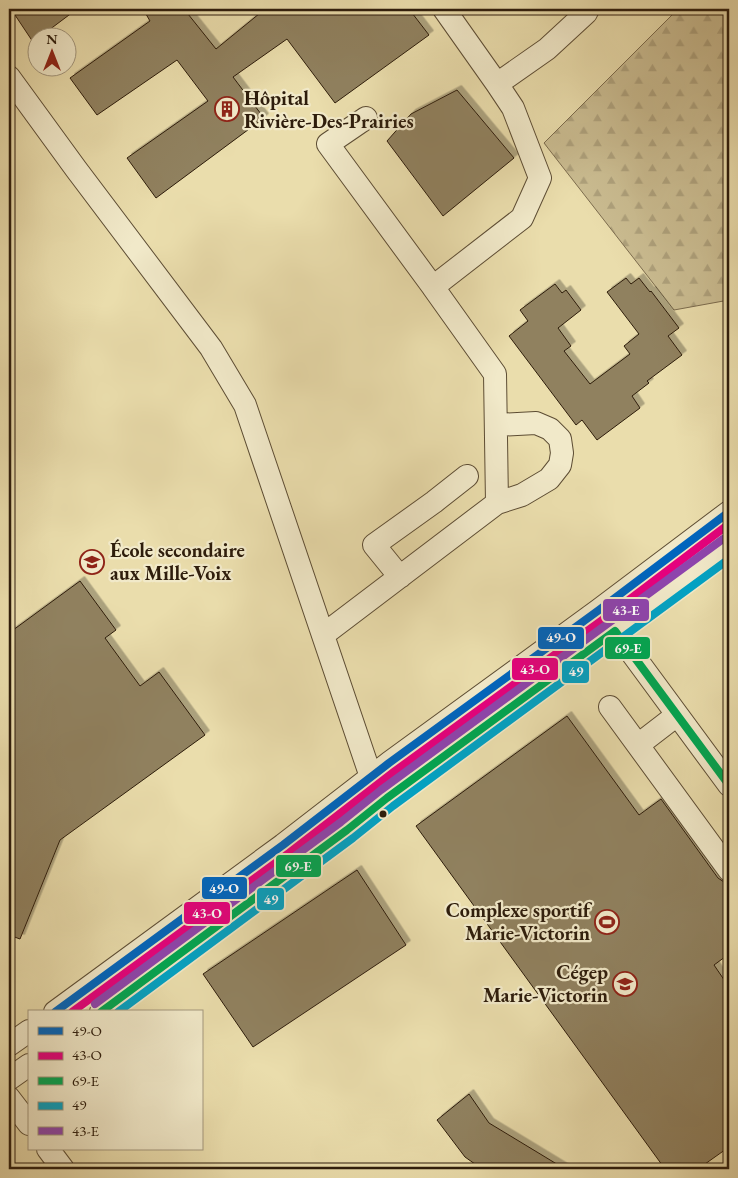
<svg xmlns="http://www.w3.org/2000/svg" width="738" height="1178" viewBox="0 0 738 1178" font-family="'EB Garamond',serif">
<style>
.forest{fill:url(#forest-firs);stroke:#7c6c4e}
.building{fill:#90815f;stroke:#2e1d0c;filter:url(#shadow)}
.lines{fill:none;stroke-linecap:round;stroke-linejoin:round}
.minor-casing{stroke:#5d4d34;stroke-width:24}
.minor{stroke:#f1e9c9;stroke-width:22}
.bus-1-casing{stroke:#f1e9c9;stroke-width:11}
.bus-2-casing{stroke:#f1e9c9;stroke-width:11}
.bus-3-casing{stroke:#f1e9c9;stroke-width:11}
.bus-4-casing{stroke:#f1e9c9;stroke-width:11}
.bus-5-casing{stroke:#f1e9c9;stroke-width:11}
.bus-1{stroke:#0065bd;stroke-width:8}
.bus-2{stroke:#e5007d;stroke-width:8}
.bus-3{stroke:#00a651;stroke-width:8}
.bus-4{stroke:#02a2c4;stroke-width:8}
.bus-5{stroke:#8e44ad;stroke-width:8}
.bus-dot{fill:#2e1d0c;stroke:#f1e9c9;stroke-width:2}
.labels{text-anchor:middle;stroke-width:4.5;stroke-linejoin:round;paint-order:stroke}
.poi-label{font-size:20px;font-weight:bold;fill:#2e1d0c;stroke:#f1e9c9;text-anchor:start}
.line-badge{stroke:#f1e9c9;stroke-width:2}
.badge-label{font-size:14px;text-anchor:middle;font-weight:bold;fill:#fff}
</style>
<defs>
<pattern id="forest-firs" width="22" height="20" patternUnits="userSpaceOnUse" patternTransform="scale(1.25)"><rect width="22" height="20" fill="#cabc91"/><path d="M5 1l3.5 6h-7zM16 11l3.5 6h-7z" fill="#aea17c"/></pattern>
<filter id="shadow"><feDropShadow dx="4.5" dy="-4.5" stdDeviation="0" flood-color="#0004"/></filter>
</defs>
<rect width="100%" height="100%" fill="#eaddac"/>
<filter id="stains"><feTurbulence type="fractalNoise" baseFrequency=".004" numOctaves="4"/><feColorMatrix values="0 0 0 0 .2 0 0 0 0 .09 0 0 0 0 .02 0 0 0 .5 -.17"/></filter>
<radialGradient id="worn" r=".72"><stop offset=".6" stop-color="#630" stop-opacity="0"/><stop offset="1" stop-color="#630" stop-opacity=".3"/></radialGradient>
<path class="forest" d="M678,9H729V300L674,310L544,143Z"/>
<path class="building" d="M11,9H77L33,42Z
M143,9H184L216,49L265,9H409L429,35L335,103L287,39L233,77L264,118L156,198L127,158L208,101L177,60L97,115L70,78L150,21Z
M457,90L514,158L443,216L387,141L411,114Z
M626,278L631,284L639,278L650,292L651,291L679,328L668,336L682,355L647,381L649,383L632,396L640,408L597,440L582,420L576,425L509,336L528,321L520,310L555,284L562,293L566,290L581,310L558,328L571,346L564,351L590,384L630,354L624,346L639,334L607,292Z
M80,581L116,630L105,638L140,686L159,672L205,735L60,840L20,939L9,935V633Z
M567,716L639,815L661,799L718,878L724,882L729,889V954L714,965L729,987V1147L698,1169H665L416,826Z
M357,870L406,945L253,1047L203,974Z
M469,1094L489,1123L565,1169H482L465,1157L437,1120Z"/>
<g class="lines">
<defs>
<path id="minor" d="M444,9L497,84
M9,77L76,169L211,348L245,405L371,777
M366,118L328,144L433,287
M496,425L536,423L550,429L560,439L562,453L560,465L549,479L522,495L497,503
M400,577L374,545L434,502L467,476
M606,618L729,785
M323,635L497,503L495,374L433,287L522,218L540,178L513,108L497,84L547,49L586,13L588,9
M610,707L729,870
M638,745L677,715
M55,1012L283,845L389,763L599,610L729,512
M101,1012L347,830L387,798L729,547
M9,1045L29,1031
M9,1079L29,1065
M9,1098L29,1124
M48,1149L63,1169"/>
</defs>
<use href="#minor" class="minor-casing"/>
<use href="#minor" class="minor"/>
<defs>
<path id="bus-1" d="M55,1012L283,845L389,763L599,610L729,512"/>
<path id="bus-2" d="M72,1012L289,853L395,771L605,618L729,524"/>
<path id="bus-3" d="M101,1012L347,830L387,798L615,631L729,785"/>
<path id="bus-4" d="M118,1012L353,838L393,806L729,559"/>
<path id="bus-5" d="M95,1004L341,822L381,790L723,539"/>
</defs>
<use href="#bus-1" class="bus-1-casing"/>
<use href="#bus-2" class="bus-2-casing"/>
<use href="#bus-3" class="bus-3-casing"/>
<use href="#bus-4" class="bus-4-casing"/>
<use href="#bus-5" class="bus-5-casing"/>
<use href="#bus-1" class="bus-1"/>
<use href="#bus-2" class="bus-2"/>
<use href="#bus-3" class="bus-3"/>
<use href="#bus-4" class="bus-4"/>
<use href="#bus-5" class="bus-5"/>
</g>
<defs>
<symbol id="building-ring" viewBox="-11 -11 22 22"><circle r="9.5" fill="#f1e9c9" stroke="#8f2418" stroke-width="1.5"/><path d="M-4-6H4V6H1V3H-1V6H-4ZM-2.5-4.3h1.7v1.8h-1.7ZM.8-4.3h1.7v1.8H.8ZM-2.5-1h1.7V.8h-1.7ZM.8-1h1.7V.8H.8Z" fill="#8f2418"/></symbol>
<symbol id="school-ring" viewBox="-11 -11 22 22"><circle r="9.5" fill="#f1e9c9" stroke="#8f2418" stroke-width="1.5"/><path d="M0-5L7-2L0 1L-7-2ZM-4 1L0 2.5L4 1V4Q0 6-4 4Z" fill="#8f2418"/></symbol>
<symbol id="stadium-ring" viewBox="-11 -11 22 22"><circle r="9.5" fill="#f1e9c9" stroke="#8f2418" stroke-width="1.5"/><path d="M0-5a6.5 5 0 1 0 0 10a6.5 5 0 1 0 0-10ZM-3.5-1.8h7v3.6h-7Z" fill="#8f2418"/></symbol>
<symbol id="university-ring" viewBox="-11 -11 22 22"><circle r="9.5" fill="#f1e9c9" stroke="#8f2418" stroke-width="1.5"/><path d="M0-5L7-2L0 1L-7-2ZM-4 1L0 2.5L4 1V4Q0 6-4 4Z" fill="#8f2418"/></symbol>
</defs>
<g fill-rule="evenodd">
<use href="#building-ring" x="213" y="95" width="28" height="28"/>
<use href="#school-ring" x="78" y="548" width="28" height="28"/>
<use href="#stadium-ring" x="593" y="908" width="28" height="28"/>
<use href="#university-ring" x="611" y="970" width="28" height="28"/>
</g>
<circle class="bus-dot" cx="383" cy="814" r="4.5"/>
<g class="labels">
<g class="poi-label">
<text x="244" y="105">Hôpital<tspan x="244" dy="23">Rivière-Des-Prairies</tspan></text>
<text x="110" y="557">École secondaire<tspan x="110" dy="23">aux Mille-Voix</tspan></text>
<text x="590" y="917" text-anchor="end">Complexe sportif<tspan x="590" dy="23">Marie-Victorin</tspan></text>
<text x="608" y="979" text-anchor="end">Cégep<tspan x="608" dy="23">Marie-Victorin</tspan></text>
</g>
</g>
<g class="line-badge">
<rect x="602" y="598" width="48" height="24" rx="5" fill="#8e44ad"/>
<rect x="537" y="626" width="48" height="24" rx="5" fill="#0065bd"/>
<rect x="604" y="636" width="47" height="24" rx="5" fill="#00a651"/>
<rect x="511" y="657" width="48" height="24" rx="5" fill="#e5007d"/>
<rect x="561" y="660" width="29" height="24" rx="5" fill="#02a2c4"/>
<rect x="275" y="854" width="47" height="24" rx="5" fill="#00a651"/>
<rect x="201" y="876" width="47" height="24" rx="5" fill="#0065bd"/>
<rect x="256" y="887" width="29" height="24" rx="5" fill="#02a2c4"/>
<rect x="183" y="901" width="48" height="24" rx="5" fill="#e5007d"/>
</g>
<g class="badge-label">
<text x="626" y="615">43-E</text>
<text x="561" y="642">49-O</text>
<text x="628" y="653">69-E</text>
<text x="535" y="674">43-O</text>
<text x="576" y="676">49</text>
<text x="298" y="871">69-E</text>
<text x="224" y="893">49-O</text>
<text x="271" y="904">49</text>
<text x="207" y="918">43-O</text>
</g>
<rect width="738" height="1178" fill="none" stroke="#eaddac" stroke-width="30"/>
<rect x="10" y="10" width="718" height="1158" fill="none" stroke="#2e1d0c" stroke-width="2.5"/>
<rect x="15" y="15" width="708" height="1148" fill="none" stroke="#2e1d0c"/>
<rect x="28" y="1010" width="175" height="140" fill="#f1e9c9" stroke="#a3977d"/>
<rect x="38" y="1027" width="25" height="8" fill="#0065bd" stroke="#a3977d"/>
<text x="72" y="1036" font-size="15" fill="#2e1d0c">49-O</text>
<rect x="38" y="1052" width="25" height="8" fill="#e5007d" stroke="#a3977d"/>
<text x="72" y="1060" font-size="15" fill="#2e1d0c">43-O</text>
<rect x="38" y="1077" width="25" height="8" fill="#00a651" stroke="#a3977d"/>
<text x="72" y="1086" font-size="15" fill="#2e1d0c">69-E</text>
<rect x="38" y="1102" width="25" height="8" fill="#02a2c4" stroke="#a3977d"/>
<text x="72" y="1110" font-size="15" fill="#2e1d0c">49</text>
<rect x="38" y="1127" width="25" height="8" fill="#8e44ad" stroke="#a3977d"/>
<text x="72" y="1136" font-size="15" fill="#2e1d0c">43-E</text>
<g transform="translate(52 52)"><circle r="24" fill="#f1e9c9" stroke="#a3977d"/>
<path d="M0-4L9 19L0 12L-9 19Z" fill="#8f2418"/>
<text y="-8" font-size="14" font-weight="bold" text-anchor="middle" fill="#2e1d0c">N</text>
</g>
<rect width="100%" height="100%" filter="url(#stains)"/>
<rect width="100%" height="100%" fill="url(#worn)"/>
</svg>
